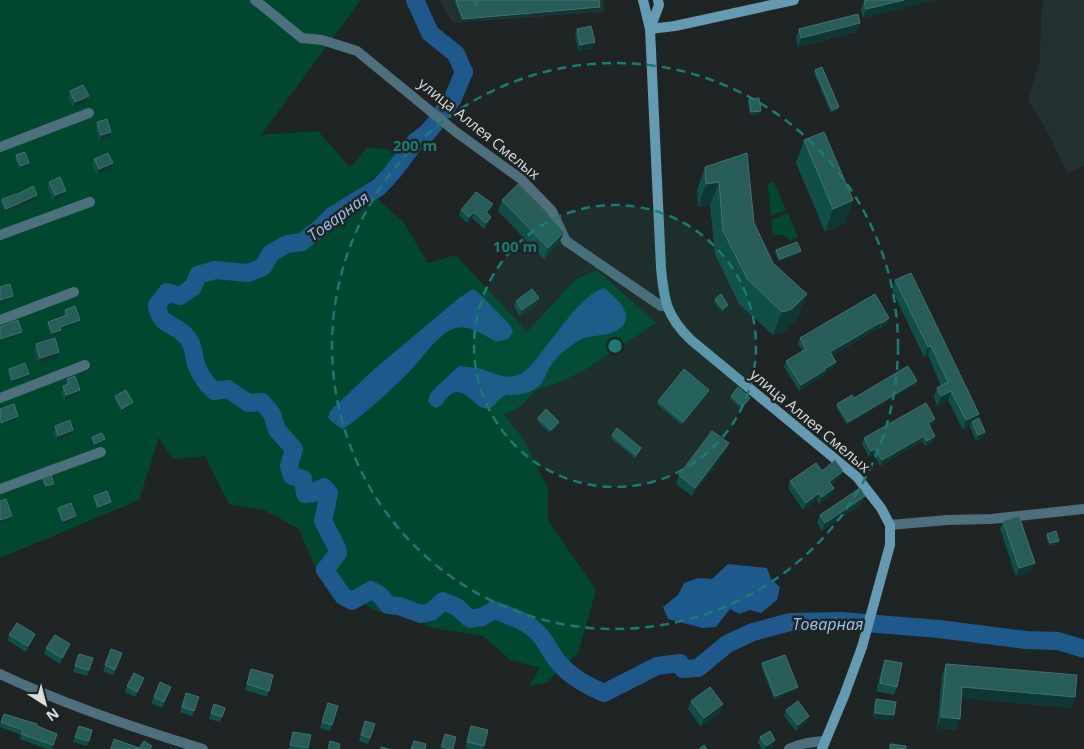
<svg xmlns="http://www.w3.org/2000/svg" width="1084" height="749" viewBox="0 0 1084 749" font-family="'Open Sans',sans-serif">
<style>
.built{fill:#223031}
.green{fill:#00472f}
.water{fill:#1d598b}
.lines{fill:none;stroke-linecap:round;stroke-linejoin:round}
.river{stroke:#1d598b;stroke-width:18}
.minor{stroke:#4d6f7e;stroke-width:10}
.tertiary{stroke:#4d6f7e;stroke-width:10}
.secondary{stroke:#629bb3;stroke-width:10}
.wall{fill:#104e48}
.shaded-wall{fill:#0d3733}
.building{fill:#265d59;stroke:#42726e}
.ring{fill:none;stroke:#197b74;stroke-width:2.5;stroke-dasharray:9 6}
.labels{text-anchor:middle;stroke-width:5;stroke-linejoin:round;paint-order:stroke}
.street-label{font-size:15px;fill:#dbdedf;stroke:#1e2424}
.water-label{font-size:16px;font-style:italic;fill:#98c6f1;stroke:#1e2424}
.centre{fill:#197b74;stroke:#1e2424;stroke-width:2.5}
.ring-label{font-size:15px;text-anchor:middle;font-weight:bold;fill:#197b74;stroke:#1e2424;stroke-width:5;stroke-linejoin:round;paint-order:stroke}
</style>
<rect width="100%" height="100%" fill="#1e2424"/>
<path class="built" d="M439,0H604V12L453,23Z
M1044,0H1084V166L1067,173L1047,131L1028,100L1040,60L1041,13Z"/>
<path class="green" d="M0,0H361L261,135L318,131L350,167L368,147L404,152L364,186L404,223L428,263L456,255L527,332L576,279L597,270L656,323L583,371L557,383L536,390L520,407L504,414L523,439L548,488V520L596,590L578,653L546,683L529,686L540,668L510,660L483,636L432,628L402,612L385,614L367,606L344,593L315,567L299,529L264,510L229,504L205,456L173,459L159,438L139,500L0,558V15L4,12L0,14Z
M774,182L786,210L771,216L768,184Z
M788,213L798,237L790,241L783,235H773L771,220Z"/>
<path class="water" d="M604,288C613,295 631,310 625,322C618,338 594,333 580,340C570,346 558,354 551,365C547,371 545,379 540,385C532,392 523,395 512,395C508,395 508,394 504,396C498,398 496,406 490,408C478,412 469,392 457,392C447,393 445,405 436,408L430,404L428,401L430,394L436,387L459,366C465,367 471,367 478,368C489,371 503,379 515,376C524,374 530,366 536,359C552,341 581,294 604,288Z
M473,289L478,292L510,325L513,332L508,339L496,342C483,335 469,323 453,329C438,334 421,360 409,372C389,392 368,411 345,428L342,429L331,421L328,417L330,411L372,371L459,298Z
M728,564L767,568L771,579L780,587L777,600L761,613L750,610L739,614L730,609L716,627L703,628L668,619L663,607L678,595L684,583L698,578L712,579Z"/>
<g class="lines">
<path class="river" d="M415,0L430,33L456,54L464,72L453,98L444,110
M437,121L427,133L416,141L392,173L379,187L332,216L321,227L302,242L287,244L271,253L263,267L248,273L215,270L198,275L193,287L180,296L167,292L157,305C159,326 174,323 185,335C194,344 193,353 196,364C200,375 206,384 214,391L228,389L248,403L262,402L272,414L277,430L294,449L289,466L292,476L303,479L305,494L313,493L324,487L329,493L323,521L337,548L338,553L325,570L343,596L352,601L371,590L380,595L388,605L399,606L421,614L431,612L443,601L457,607L470,619L482,617L494,610C510,616 527,621 539,634C547,643 551,654 559,663C572,678 587,685 604,693L657,666L680,663L683,669L698,668L727,644L753,632L790,622L841,621L939,629L1026,640L1058,641L1084,649"/>
<path class="minor" d="M255,0L302,38L322,40L357,51L456,132L521,179L552,211L566,241L661,306H666
M0,147L89,113
M0,235L90,202
M0,320L74,292
M0,398L85,365
M0,489L101,452
M890,525L947,520L991,519L1084,509
M789,749C801,743 812,742 825,741"/>
<path class="tertiary" d="M0,674C65,705 134,728 203,749"/>
<path class="secondary" d="M643,0L650,29L661,268C664,300 666,316 691,340L857,477L881,508L890,525V545L862,647L844,696L822,749
M650,29L675,26L794,0
M650,29L659,5L658,0"/>
</g>
<path class="wall" d="M454,0H473L474,1L473,0H599V10L462,21Z
M934,0L863,18L861,10L864,1Z
M577,29L593,48L578,51L575,34Z
M799,29L857,32L798,47L796,37Z
M815,70L838,110L831,113L814,73Z
M70,91L89,96L86,102L73,108L68,97Z
M749,99L761,111L760,114L750,115L748,102Z
M97,122L111,132L109,138L99,140L95,127Z
M804,140L853,200L845,223L825,232L796,163Z
M16,155L28,166L19,169L15,158Z
M94,159L113,163L111,169L97,175L92,165Z
M705,167L754,223L798,317L784,332L773,335L739,304L715,254L710,205L698,207L697,190Z
M49,182L66,191L64,196L53,201L47,187Z
M16,195L36,199L5,213L1,203L2,199Z
M502,200L564,232L559,243L544,259L498,211Z
M461,210H491L487,214L489,223L484,229L472,218L467,223L459,215Z
M776,250L801,251L800,253L779,262L775,253Z
M895,280L979,414L977,419L983,438L976,441L970,427V426L963,430L948,400L937,406L934,397L937,388L941,386L928,355L924,357L892,290Z
M875,294L887,324L880,329L879,327L832,356L836,362L833,367L824,373L823,376L799,391L784,367L786,361L803,351L798,344L800,338Z
M539,298L537,304L520,316L514,306L516,301Z
M715,299L727,307L722,312L714,302Z
M65,310L80,320L79,322L61,329L60,333L51,336L47,325L48,322L65,316L64,313Z
M36,344L59,352L57,358L38,364L34,350Z
M9,369L29,374L28,377L11,383L8,371Z
M67,379L80,390L78,395L64,401L61,392L63,386L65,385Z
M917,381L916,384L847,425L836,407L837,404L854,398Z
M709,390L708,393L682,425L657,404L658,401Z
M115,396L132,405L121,412L114,399Z
M731,396L749,400L742,409L730,399Z
M538,418L558,425L550,433L537,421Z
M933,425L930,426L933,442L925,446L922,441L880,466L873,454L869,457L862,444L864,438Z
M55,426L71,436L56,441L53,432Z
M612,435L641,448L640,451L635,458L611,438Z
M92,437L104,442L94,447L91,440Z
M729,443L726,451L692,496L676,484L679,475Z
M43,478L54,484L53,486L45,489L42,481Z
M840,478L831,485L834,488L831,496L819,504L817,500L803,510L788,488L790,481Z
M94,496L111,502L110,505L97,510L93,498Z
M862,504L822,531L817,523L820,515Z
M58,508L75,519L62,524L57,510Z
M1003,521L1032,571L1016,577L1000,529Z
M1047,534L1059,541L1058,544L1049,546L1046,536Z
M35,634L33,640L26,652L7,640L9,635Z
M70,644L68,650L60,664L44,654L46,648Z
M111,649L122,653L113,675L103,671Z
M79,654L89,670L87,676L73,672Z
M885,660L897,687L894,695L876,691L882,668Z
M762,663L798,687L797,690L774,699L761,666Z
M946,664L1075,697L1071,708L961,698L956,730L937,728L942,675Z
M251,669L269,691L267,697L245,690Z
M160,682L171,687L162,708L151,703Z
M142,684L135,697L125,692L127,686Z
M186,693L199,697L192,716L180,712Z
M876,699L894,715L892,721L873,718L874,705Z
M691,701L720,713L701,727L688,709Z
M214,704L225,708L220,722L209,719Z
M326,709L332,725L330,731L320,728Z
M786,710L807,722L796,731L784,716Z
M4,714L37,726L53,745L52,749H47L20,739L21,735L0,727V724Z
M365,721L375,724L368,744L359,741Z
M79,726L92,730L87,746L73,742Z
M471,726L484,746L483,749H470L465,748Z
M293,732L311,735L308,749H289Z
M760,737L773,746L769,749H762L758,743Z"/>
<path class="shaded-wall" d="M904,0H934L863,18L866,9Z
M600,7L599,10L462,21L463,19Z
M860,23L857,32L798,47L801,38Z
M595,42L593,48L578,51L580,45Z
M89,96L86,102L73,108L75,102Z
M839,107L838,110L831,113L832,110Z
M761,111L760,114L750,115L751,112Z
M111,132L109,138L99,140L101,135Z
M29,163L28,166L19,169L20,166Z
M113,163L111,169L97,175L99,169Z
M719,182L710,205L698,207L706,184Z
M66,191L64,196L53,201L55,195Z
M37,195L36,199L5,213L6,209Z
M853,200L845,223L825,232L833,209Z
M493,204L491,210L484,218L486,212Z
M474,212L472,218L467,223L469,217Z
M491,217L489,223L484,229L486,223Z
M564,232L559,243L544,259L548,248Z
M801,251L800,253L779,262L780,259Z
M807,294L798,317L784,332L773,335L782,312Z
M13,296L12,299L0,302V300Z
M539,298L537,304L520,316L522,310Z
M728,305L727,307L722,312L723,309Z
M889,318L887,324L880,329L882,323Z
M80,320L79,322L59,330L60,327Z
M881,322L879,327L828,358L830,352Z
M61,330L60,333L51,336L52,333Z
M22,332L21,335L0,341V339Z
M931,346L928,355L924,357L928,347Z
M59,352L57,358L38,364L40,358Z
M836,362L833,367L824,373L823,376L799,391L801,385Z
M29,374L28,377L11,383L12,380Z
M917,381L916,384L847,425L848,422Z
M80,390L78,395L64,401L66,395Z
M709,390L708,393L682,425L683,422Z
M951,391L948,400L937,406L941,396Z
M750,398L749,400L742,409L743,406Z
M133,402L132,405L121,412L122,409Z
M979,414L975,424L972,422L970,426L963,430L966,420Z
M18,416L17,419L0,426L1,423Z
M935,419L933,425L926,429L928,423Z
M559,422L558,425L550,433L551,430Z
M73,430L71,436L56,441L58,436Z
M985,432L983,438L976,441L978,435Z
M924,436L922,441L880,466L882,460Z
M935,436L933,442L925,446L927,441Z
M105,439L104,442L94,447L95,444Z
M729,443L726,451L692,496L695,488Z
M875,449L873,454L869,457L871,451Z
M843,471L840,478L826,489L829,482Z
M54,484L53,486L45,489L46,486Z
M834,488L831,496L819,504L822,497Z
M819,493L817,500L803,510L806,503Z
M865,496L862,504L822,531L825,523Z
M111,502L110,505L97,510L98,507Z
M12,516L11,519L0,523V520Z
M76,516L75,519L62,524L63,521Z
M1059,541L1058,544L1049,546L1050,543Z
M1035,563L1032,571L1016,577L1019,568Z
M35,634L33,640L26,652L28,646Z
M70,644L68,650L60,664L62,658Z
M798,687L797,690L774,699L775,696Z
M962,687L1075,697L1071,708L958,698Z
M723,704L720,713L701,727L704,718Z
M875,713L894,715L892,721L873,718Z
M809,716L807,722L796,731L798,725Z
M941,717L960,719L956,730L937,728Z
M775,740L773,746L769,749H765L766,746Z"/>
<path class="building" d="M456,0H473L477,6L475,0H599L600,7L463,19Z
M869,0H904L866,9L864,1Z
M858,14L860,23L801,38L799,29Z
M591,26L595,42L580,45L577,29Z
M822,67L839,107L832,110L815,70Z
M83,85L89,96L75,102L70,91Z
M759,98L761,111L751,112L749,99Z
M107,119L111,132L101,135L97,122Z
M824,132L853,200L833,209L804,140Z
M25,152L29,163L20,166L16,155Z
M108,153L113,163L99,169L94,159Z
M747,153L754,223L773,263L807,294L792,309L782,312L748,280L723,231L719,182L706,184L705,167Z
M60,177L66,191L55,195L49,182Z
M518,184L564,232L548,248L502,200Z
M33,186L37,195L6,209L2,199L16,194V195Z
M476,192L493,204L486,212L491,217L486,223L474,212L469,217L461,210Z
M797,242L801,251L780,259L776,250Z
M911,273L979,414L966,420L951,391L941,396L937,388L948,382L931,346L928,347L895,280Z
M10,284L13,296L0,300V287Z
M532,289L539,298L522,310L516,301Z
M721,294L728,305L723,309L715,299Z
M875,294L889,318L882,323L881,322L830,352L836,362L824,369L825,370L801,385L786,361L806,349L800,338Z
M75,306L80,320L60,327L61,330L52,333L48,322L67,315L65,310Z
M18,320L22,332L0,339V327Z
M55,338L59,352L40,358L36,344Z
M25,363L29,374L12,380L9,369Z
M908,366L917,381L848,422L837,404L852,395L854,398Z
M684,369L709,390L683,422L658,401Z
M75,376L80,390L66,395L63,386L69,384L67,379Z
M738,387L750,398L743,406L731,396Z
M126,390L133,402L122,409L115,396Z
M926,403L935,419L928,423L935,436L927,441L924,436L882,460L875,449L871,451L864,438Z
M14,404L18,416L1,423L0,409Z
M546,409L559,422L551,430L538,418Z
M979,418L985,432L978,435L972,422Z
M70,420L73,430L58,436L55,426Z
M617,428L641,448L636,455L612,435Z
M712,431L729,443L695,488L679,475Z
M102,433L105,439L95,444L92,437Z
M835,460L843,471L829,482L834,488L822,497L819,493L806,503L790,481L816,463L822,471Z
M51,475L54,484L46,486L43,478Z
M860,488L865,496L825,523L820,515Z
M107,491L111,502L98,507L94,496Z
M6,499L12,516L0,520V501Z
M71,503L76,516L63,521L58,508Z
M1019,516L1035,563L1019,568L1003,521Z
M1056,531L1059,541L1050,543L1047,534Z
M17,623L35,634L28,646L9,635Z
M55,635L70,644L62,658L46,648Z
M111,649L122,653L115,670L105,665Z
M79,654L93,658L89,670L75,666Z
M785,655L798,687L775,696L762,663Z
M885,660L902,663L897,687L880,683Z
M946,664L1077,675L1075,697L962,687L960,719L941,717Z
M251,669L273,675L269,691L247,684Z
M134,673L144,678L137,692L127,686Z
M160,682L171,687L164,702L154,697Z
M710,687L723,704L704,718L691,701Z
M186,693L199,697L194,711L182,707Z
M876,699L896,702L894,715L875,713Z
M798,701L809,716L798,725L786,710Z
M328,703L338,706L332,725L322,722Z
M214,704L225,708L222,717L211,713Z
M4,714L37,724V726L57,734L53,745L21,734L23,730L1,722Z
M365,721L375,724L370,738L361,735Z
M79,726L92,730L89,741L75,737Z
M471,726L488,730L484,746L467,742Z
M770,731L775,740L766,746L760,737Z
M293,732L311,735L308,748L290,745Z
M445,734L456,737L453,749H448L441,747Z
M114,739L139,748L144,741L152,746L150,749H111Z
M330,741L340,744L339,749H328Z
M414,741L426,744L425,749H411Z
M890,744L906,746V749H890Z
M704,745L707,749H699Z
M381,747L389,749H381Z"/>
<circle cx="615" cy="346" r="141" fill="#197b74" fill-opacity=".12"/>
<g class="ring">
<circle cx="615" cy="346" r="141"/>
<circle cx="615" cy="346" r="283"/>
</g>
<g class="labels">
<g class="street-label">
<text transform="translate(479 129) rotate(39)" y="5">улица Аллея Смелых</text>
<text transform="translate(810 421) rotate(40)" y="5">улица Аллея Смелых</text>
</g>
<g class="water-label">
<text transform="translate(338 216) rotate(-36)" y="6">Товарная</text>
<text x="828" y="630">Товарная</text>
</g>
</g>
<circle cx="615" cy="346" r="8" class="centre"/>
<g class="ring-label">
<text x="415" y="151">200 m</text>
<text x="515" y="252">100 m</text>
</g>
<g transform="translate(45 704) rotate(144)" stroke="#1e2424" stroke-width="4" paint-order="stroke">
<path d="M0-4L9 19L0 12L-9 19Z" fill="#dbdedf"/>
<text y="-8" font-size="14" font-weight="bold" text-anchor="middle" fill="#dbdedf">N</text>
</g>
</svg>
